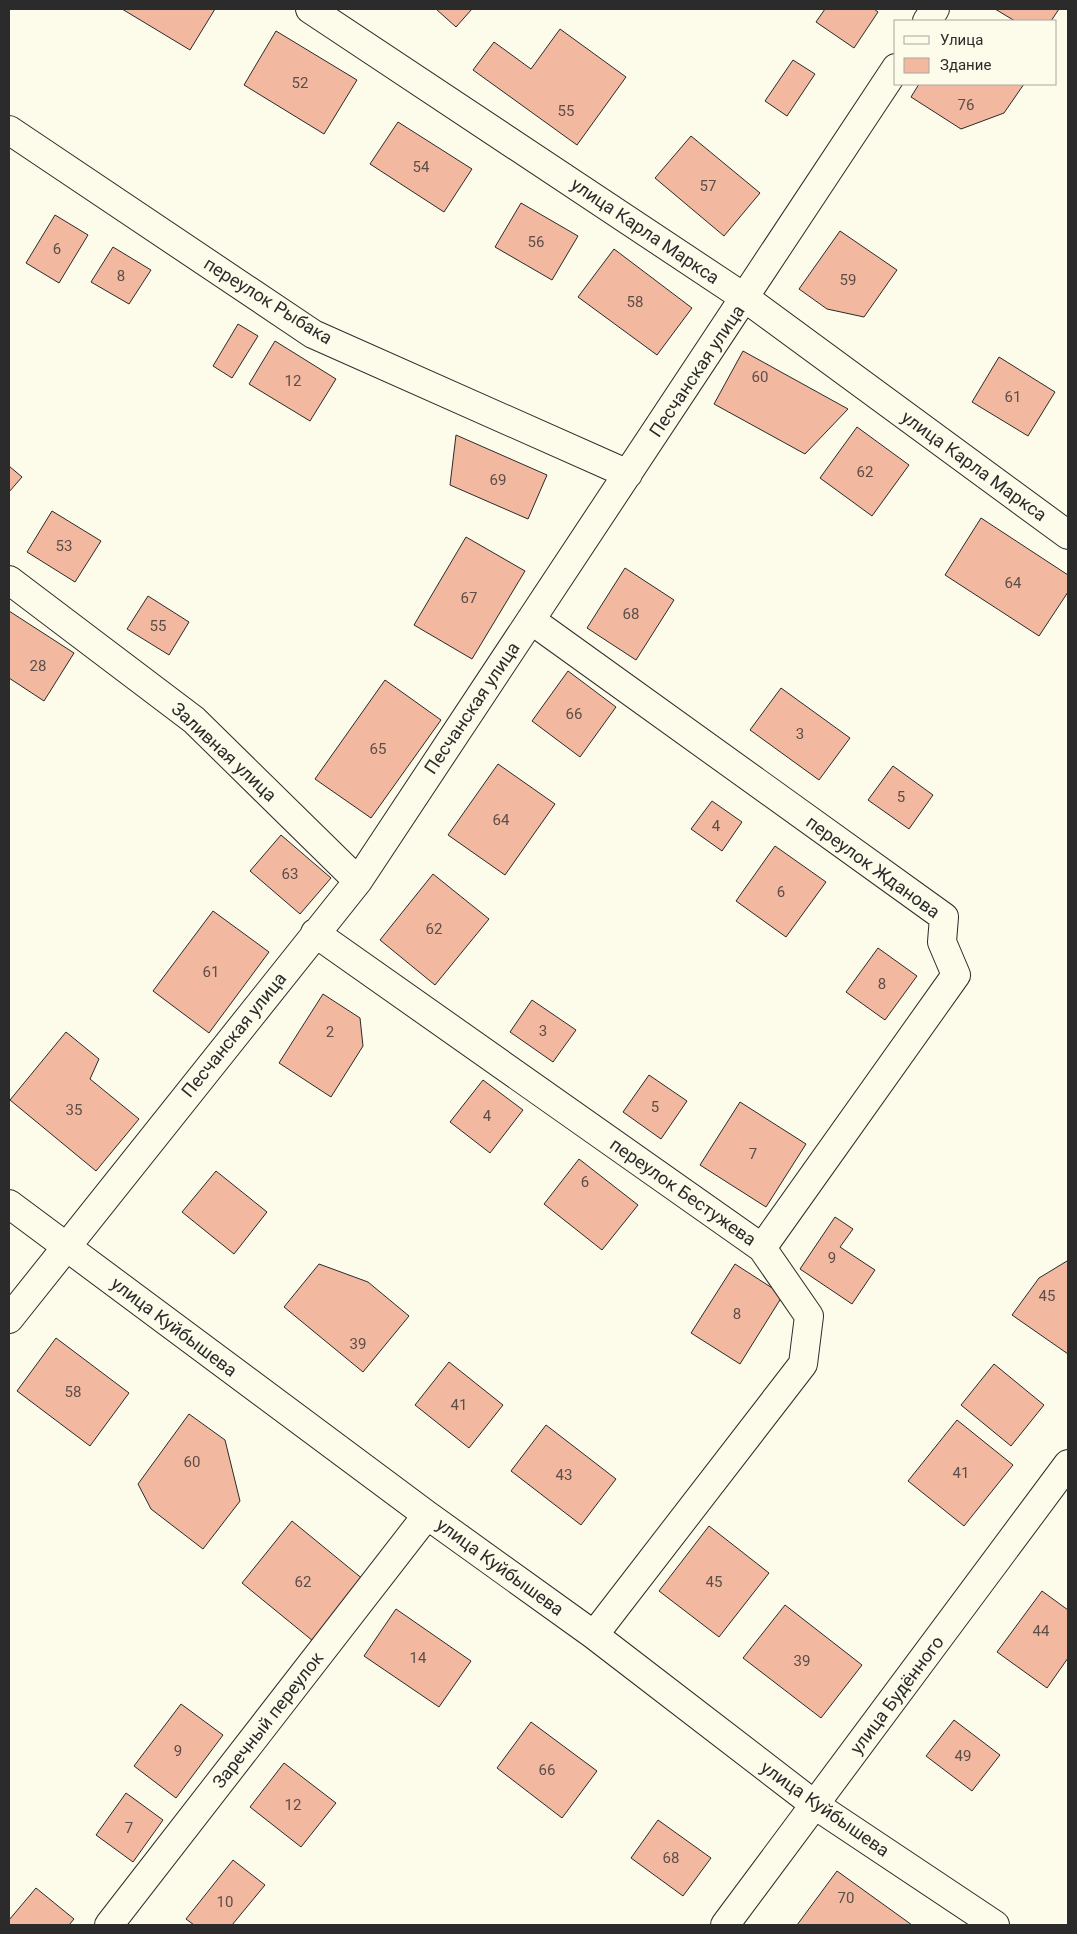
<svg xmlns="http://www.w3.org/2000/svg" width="1077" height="1934" viewBox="0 0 1077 1934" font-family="Roboto,sans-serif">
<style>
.building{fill:#f2b8a0;stroke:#2b2b2b}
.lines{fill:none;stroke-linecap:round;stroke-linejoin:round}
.minor-casing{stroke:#2b2b2b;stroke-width:30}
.minor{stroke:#fdfbea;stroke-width:28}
.labels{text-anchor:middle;stroke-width:4;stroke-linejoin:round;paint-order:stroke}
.number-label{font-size:15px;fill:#5d4e48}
.street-label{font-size:18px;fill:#2b2b2b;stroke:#fdfbea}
</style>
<rect width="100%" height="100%" fill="#fdfbea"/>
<path class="building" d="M122,9H215L190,50Z
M436,9H472L456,27Z
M825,9H874L878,12L854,48L816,22Z
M995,9H1059L1051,21H1015Z
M560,29L626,77L577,145L473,70L494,42L531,69Z
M276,31L357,80L324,134L244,85Z
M793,60L815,74L787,116L765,101Z
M919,84H1024L1004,113L961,129L911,97Z
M398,122L472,169L444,212L370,164Z
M691,136L760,193L724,236L655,178Z
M521,203L578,236L552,280L495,247Z
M55,215L88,235L59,283L26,263Z
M840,231L897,270L864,317L827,309L799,289Z
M113,247L151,270L129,304L91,282Z
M614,249L692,308L657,355L578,297Z
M238,324L258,336L232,378L213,366Z
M275,341L336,379L310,421L249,384Z
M743,351L848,409L805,454L714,404Z
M999,357L1055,392L1028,436L972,402Z
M857,427L909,465L872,516L820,478Z
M456,435L547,475L528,519L450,485Z
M9,466L22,477L9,492Z
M52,511L101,541L75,582L27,552Z
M981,518L1068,575V592L1039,636L945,575Z
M466,537L525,571L472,659L414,625Z
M625,568L674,600L636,660L587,628Z
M148,596L189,622L169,655L127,629Z
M9,611L74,653L44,701L9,678Z
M568,671L616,707L580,757L532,721Z
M385,680L441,720L371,818L315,779Z
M781,688L850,738L819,780L750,730Z
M498,764L555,804L505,875L448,835Z
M893,766L933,795L909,829L868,800Z
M712,801L742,822L722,851L691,829Z
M281,835L331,878L300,914L250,871Z
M775,846L826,882L786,937L736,901Z
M433,874L489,919L435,985L380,940Z
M213,911L269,952L209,1033L153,991Z
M878,948L917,976L885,1020L846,992Z
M323,994L360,1018L363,1046L331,1097L279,1063Z
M532,1000L576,1030L553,1062L510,1032Z
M66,1032L99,1059L90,1079L139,1119L96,1171L10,1100Z
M649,1075L687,1101L661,1139L623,1112Z
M483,1080L523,1110L490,1153L450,1122Z
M740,1102L806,1144L766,1207L700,1165Z
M579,1159L638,1205L602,1250L544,1204Z
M216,1171L267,1212L234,1254L182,1212Z
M835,1217L853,1229L840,1247L875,1270L852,1304L800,1269Z
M1067,1261L1068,1262V1354L1012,1315L1039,1278Z
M319,1264L368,1282L409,1316L363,1372L284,1307Z
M735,1264L783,1295L740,1364L691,1333Z
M56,1338L129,1393L90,1446L17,1391Z
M449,1362L503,1405L469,1448L415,1405Z
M994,1364L1044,1405L1011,1446L961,1405Z
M189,1414L225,1440L240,1501L203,1549L151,1509L138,1484Z
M957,1420L1013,1465L964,1526L908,1481Z
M546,1425L616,1479L581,1525L511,1471Z
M292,1521L364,1580L313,1641L242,1583Z
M709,1526L769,1573L719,1637L659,1591Z
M1042,1591L1068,1610V1658L1047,1688L997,1652Z
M785,1605L862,1665L821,1718L743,1658Z
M396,1609L471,1661L439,1707L364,1656Z
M181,1704L223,1735L176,1798L134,1766Z
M954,1720L1000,1755L972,1791L926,1756Z
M531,1722L597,1771L562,1818L497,1768Z
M284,1763L336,1803L301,1847L250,1807Z
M126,1793L163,1820L133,1862L96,1835Z
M658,1820L711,1858L683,1896L631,1858Z
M233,1860L265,1885L232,1925H194L186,1919Z
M837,1871L912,1925H797Z
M36,1888L74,1919L69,1925H9V1920Z"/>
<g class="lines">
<defs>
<path id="minor" d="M310,9L745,298L1068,535
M927,21L935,9
M9,130L313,334L628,474
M9,580L194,720L358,881
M531,620L944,917L942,942L956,975L762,1248
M315,933L762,1248L809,1316L803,1364L594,1635
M9,1204L427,1515L594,1635L815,1805L995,1925
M9,1319L358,881L896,68
M109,1925L427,1515
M725,1925L1068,1464"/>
</defs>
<use href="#minor" class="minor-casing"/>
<use href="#minor" class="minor"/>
</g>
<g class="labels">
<g class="number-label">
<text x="300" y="88">52</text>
<text x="966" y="110">76</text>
<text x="566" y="116">55</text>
<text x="421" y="172">54</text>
<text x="708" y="191">57</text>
<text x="536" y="247">56</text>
<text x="57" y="254">6</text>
<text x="121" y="281">8</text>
<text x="848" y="285">59</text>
<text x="635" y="307">58</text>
<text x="760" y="382">60</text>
<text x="293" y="386">12</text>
<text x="1013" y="402">61</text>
<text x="865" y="477">62</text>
<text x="498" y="485">69</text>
<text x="64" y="551">53</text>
<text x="1013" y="588">64</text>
<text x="469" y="603">67</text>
<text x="631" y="619">68</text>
<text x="158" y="631">55</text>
<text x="38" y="671">28</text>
<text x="574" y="719">66</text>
<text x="800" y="739">3</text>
<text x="378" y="754">65</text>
<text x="901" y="802">5</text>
<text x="501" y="825">64</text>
<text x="716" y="831">4</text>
<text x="290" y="879">63</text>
<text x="781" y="897">6</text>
<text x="434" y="934">62</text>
<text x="211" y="977">61</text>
<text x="882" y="989">8</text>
<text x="543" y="1036">3</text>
<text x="330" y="1037">2</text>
<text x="655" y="1112">5</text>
<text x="74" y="1115">35</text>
<text x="487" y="1121">4</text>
<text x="753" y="1159">7</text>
<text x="585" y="1187">6</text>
<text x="832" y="1263">9</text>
<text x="1047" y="1301">45</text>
<text x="737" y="1319">8</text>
<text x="358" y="1349">39</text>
<text x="73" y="1397">58</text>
<text x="459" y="1410">41</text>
<text x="192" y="1467">60</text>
<text x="961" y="1478">41</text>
<text x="564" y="1480">43</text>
<text x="303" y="1587">62</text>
<text x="714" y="1587">45</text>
<text x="1041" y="1636">44</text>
<text x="418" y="1663">14</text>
<text x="802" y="1666">39</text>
<text x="178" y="1756">9</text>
<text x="963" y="1761">49</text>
<text x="547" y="1775">66</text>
<text x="293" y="1810">12</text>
<text x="129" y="1833">7</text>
<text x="671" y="1863">68</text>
<text x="846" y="1903">70</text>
<text x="225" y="1907">10</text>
</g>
<g class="street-label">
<text transform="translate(645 231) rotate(34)" y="6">улица Карла Маркса</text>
<text transform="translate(268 301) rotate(32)" y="6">переулок Рыбака</text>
<text transform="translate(697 371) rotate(-56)" y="6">Песчанская улица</text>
<text transform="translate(974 466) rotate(36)" y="6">улица Карла Маркса</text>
<text transform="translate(472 708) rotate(-56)" y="6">Песчанская улица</text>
<text transform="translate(224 752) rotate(43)" y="6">Заливная улица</text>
<text transform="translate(873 867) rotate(36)" y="6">переулок Жданова</text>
<text transform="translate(234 1035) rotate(-51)" y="6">Песчанская улица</text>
<text transform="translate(683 1192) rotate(35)" y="6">переулок Бестужева</text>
<text transform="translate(174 1327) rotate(37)" y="6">улица Куйбышева</text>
<text transform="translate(500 1567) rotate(36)" y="6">улица Куйбышева</text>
<text transform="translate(897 1695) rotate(-53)" y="6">улица Будённого</text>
<text transform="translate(268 1720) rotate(-52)" y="6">Заречный переулок</text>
<text transform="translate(825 1809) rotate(35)" y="6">улица Куйбышева</text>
</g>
</g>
<rect width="1077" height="1934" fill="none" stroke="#2b2b2b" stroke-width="20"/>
<rect x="894" y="20" width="162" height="65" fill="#fdfbea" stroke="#a9a89e"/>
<rect x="904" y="36" width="25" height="8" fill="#fdfbea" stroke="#a9a89e"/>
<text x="940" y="45" font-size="15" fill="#2b2b2b">Улица</text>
<rect x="904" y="58" width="25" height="15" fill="#f2b8a0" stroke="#a9a89e"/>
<text x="940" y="70" font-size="15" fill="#2b2b2b">Здание</text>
</svg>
